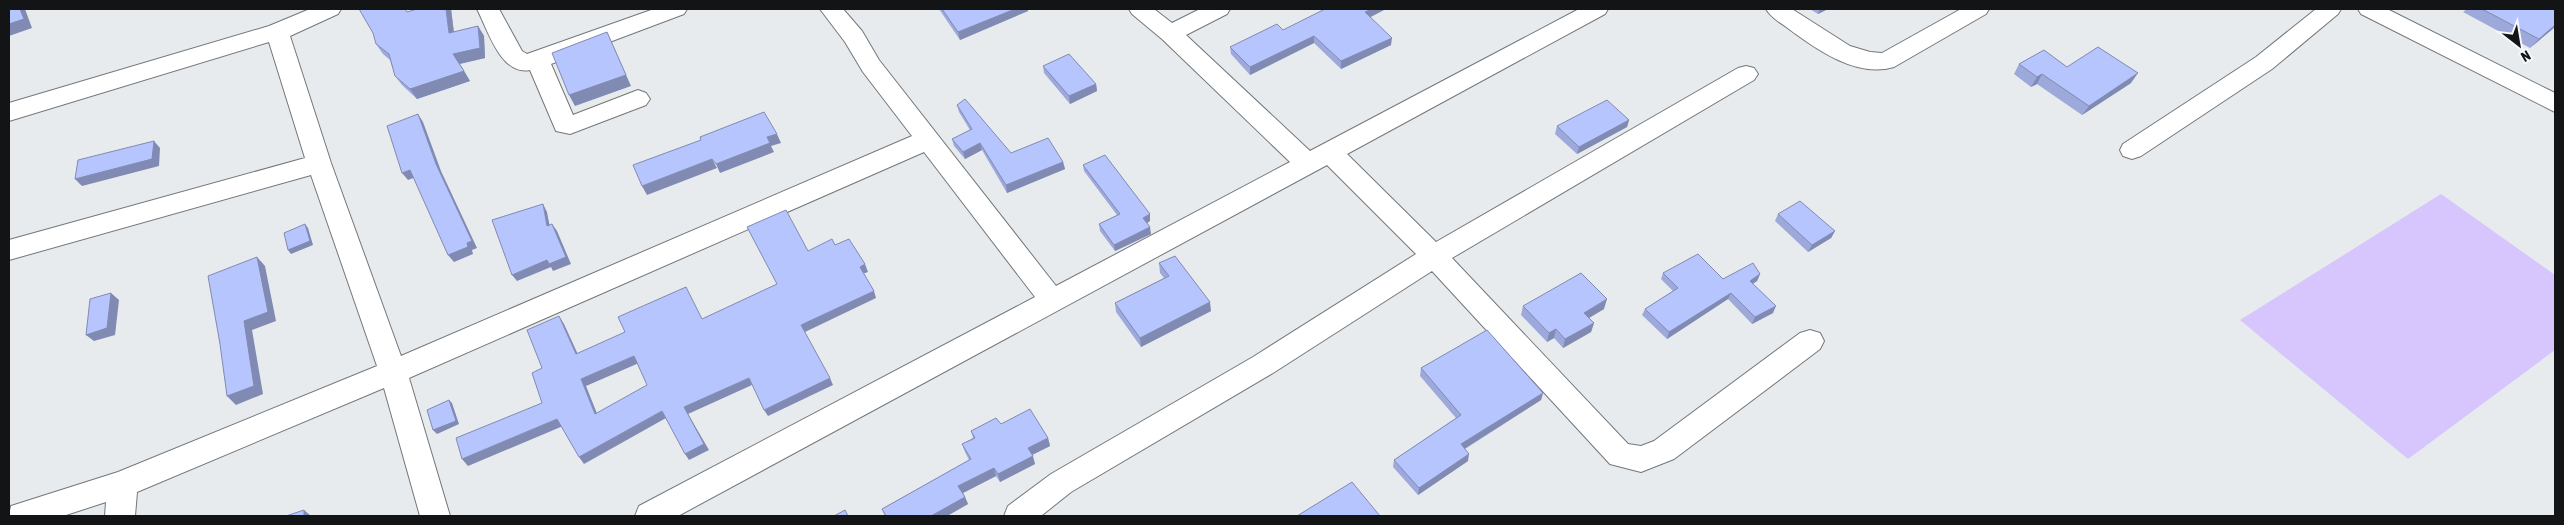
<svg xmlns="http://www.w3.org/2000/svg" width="2564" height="525" viewBox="0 0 2564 525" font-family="'Asap Condensed',sans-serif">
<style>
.green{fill:#d7c5fd}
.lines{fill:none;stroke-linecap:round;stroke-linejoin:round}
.minor-casing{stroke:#73777a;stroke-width:2}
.minor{fill:#fff;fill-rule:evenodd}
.wall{fill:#9da9da}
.shaded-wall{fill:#808ab2}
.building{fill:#b7c5fe;stroke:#808ab2;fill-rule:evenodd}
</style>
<rect width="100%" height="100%" fill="#e7ebee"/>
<path class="green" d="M2441,194L2555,275V350L2408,459L2240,320Z"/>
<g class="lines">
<defs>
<path id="minor" d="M310,9H341L338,14L290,36L331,163L401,356L912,136L863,72L845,42L820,9H843L862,31L879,60L1056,286L1290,162L1162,39L1132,14L1129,9H1154L1172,23L1200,9H1230L1227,14L1186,35L1310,151L1579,9H1608L1605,14L1347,154L1436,242L1738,68L1746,66L1754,68L1758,74L1754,80L1452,258L1628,444L1641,446L1654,441L1800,333L1810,330L1820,333L1824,341L1820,349L1674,459L1641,472L1610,464L1432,271L1273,373L1071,492L1041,516H1004L1008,506L1051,474L1253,357L1416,254L1327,165L678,516H635L639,506L1035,297L924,152L409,378L450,516H420L384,388L137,492L135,516H105L106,502L63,516H9L11,506L118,472L377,366L311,175L9,260V240L305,158L269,42L9,121V103L269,26Z
M477,9H499L522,51L527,54L654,9H687L684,14L551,64L573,115L638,90L646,93L650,99L646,105L570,134L556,131L530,70C501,76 488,30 477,9Z
M1766,9H1792L1850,46L1870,52L1882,53L1961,9H1989L1986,14L1894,67C1857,78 1817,50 1789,29C1781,23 1771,18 1766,9Z
M2316,9H2341L2338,14L2272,69L2141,156L2132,159L2123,156L2120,150L2123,144L2256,57Z
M2358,9H2387L2555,93V112L2361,14Z"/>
</defs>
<use href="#minor" class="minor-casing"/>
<use href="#minor" class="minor"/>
</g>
<path class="wall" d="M417,9H451L454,32L478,26L484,36L485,58L460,64L470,81L417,99L402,85L395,76L390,60L383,54L376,44L407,12Z
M939,9H1028V11L960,40Z
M1810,9H1828L1818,14Z
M2467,9H2555V27L2530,48L2463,12Z
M1370,17L1391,45L1341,69L1314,43L1250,75L1231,54L1230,47L1283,30Z
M2019,64L2067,67L2131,83L2082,115L2037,84L2031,87L2014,74Z
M1043,66L1096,84L1097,91L1070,104L1044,73Z
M957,105L1011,153L1063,162L1065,169L1007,193L982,150L965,159L954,146L952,139L970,130L959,112Z
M1629,120L1627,127L1577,154L1555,134L1557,126Z
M1083,165L1150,221L1147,223L1151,234L1115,251L1100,231L1099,224L1117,215L1084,171Z
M1778,214L1835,231L1831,238L1808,252L1775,221Z
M1159,263L1211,311L1141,347L1116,312L1115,303L1164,278L1160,273Z
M1663,273L1723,279L1760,274L1757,281L1753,284L1773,313L1752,324L1728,299L1667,339L1642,315L1645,309L1673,291L1661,279Z
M1523,306L1604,309L1589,318L1594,323L1591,332L1563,348L1554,338L1547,342L1521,315Z
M1421,368L1543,393L1541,400L1465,449L1468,461L1418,495L1393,467L1394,460L1456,418L1420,376Z
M1001,424L1048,438L1050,446L1032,455L1035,464L1000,482L996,476L963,493L968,504L947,516H885L882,509L969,460L965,452L962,444L973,438L971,431Z"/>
<path class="shaded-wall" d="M20,9H25L32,28L9,36V24Z
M446,9H451L455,42L449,33Z
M1015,9H1028V11L960,40L958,32Z
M1372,9H1386L1365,20V12Z
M1820,9H1828L1818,14Z
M2555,25V27L2530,48L2539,39Z
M478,26L484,36L485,58L459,64L453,54Z
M607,32L631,86L575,106L569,95Z
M1314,36V43L1250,75V67Z
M1392,38L1391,45L1341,69V61Z
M464,71L470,81L417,99L410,89Z
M2138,73L2131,83L2082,115L2089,106Z
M2042,74L2037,84L2031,87L2037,77Z
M1096,84L1097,91L1070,104L1069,96Z
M418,114L423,122L441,171L477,248L472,250L473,254L454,262L448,255L436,164Z
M1629,120L1627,127L1577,154L1579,147Z
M777,134L781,143L771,146L774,152L720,173L716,164L767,137Z
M154,141L160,148L159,166L82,186L75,179Z
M980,143L982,150L965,159L963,152Z
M712,159L717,168L647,195L642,186Z
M1063,162L1065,169L1007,193L1006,185Z
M410,170L416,177L408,180L402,173Z
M543,204L547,212L551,233L547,226Z
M1150,214V221L1144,225L1143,218Z
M305,224L308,228L313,245L291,254L288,250Z
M552,224L557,231L571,264L553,271L551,267L517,281L512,275Z
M1150,227L1151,234L1115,251L1114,245Z
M1835,231L1831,238L1808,252L1812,245Z
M257,257L265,266L276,321L252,330L263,394L236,405L227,396L244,321Z
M865,264L868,272L862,274L860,267Z
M1760,274L1757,281L1747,287L1750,281Z
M874,291L876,298L805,332L801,325Z
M111,293L119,300L115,335L94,341L86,335Z
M1731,293L1728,299L1667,339L1669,332Z
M1607,299L1604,309L1582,322L1584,313Z
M1210,302L1211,311L1141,347L1140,338Z
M1776,306L1773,313L1752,324L1755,317Z
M559,316L564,324L581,361L576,354Z
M1594,323L1591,332L1563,348L1565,339Z
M1556,329L1554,338L1547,342L1549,333Z
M634,356L639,363L586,386L600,421L595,414L581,379Z
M749,378L752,385L688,414L709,450L689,460L685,454L684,407Z
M830,378L833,385L768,416L764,410Z
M1543,393L1541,400L1459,452L1461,444Z
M449,400L452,403L459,424L437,434L433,430Z
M662,411L666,418L584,464L579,457Z
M557,419L563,426L468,466L462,459Z
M1048,438L1050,446L1030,456L1028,448Z
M1469,454L1468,461L1418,495L1419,488Z
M1033,456L1035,464L1000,482L998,474Z
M994,468L996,476L961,494L958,486Z
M965,497L968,504L947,516H931Z
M304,510L311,516H304Z"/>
<path class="building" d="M9,9H20L24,19L9,24Z
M359,9H405L407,12L417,9H446L449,33L478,26L480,48L453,54L464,71L410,89L395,76L389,54L376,44L373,33Z
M942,9H1015L958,32Z
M1325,9H1372L1365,12L1392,38L1341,61L1314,36L1250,67L1230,47L1277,24L1283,30Z
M2482,9H2555V25L2539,39Z
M607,32L626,75L569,95L552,53Z
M2098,47L2138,73L2089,106L2042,74L2037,77L2019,64L2044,50L2067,67Z
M1069,54L1096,84L1069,96L1043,66Z
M965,99L1011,153L1048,138L1063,162L1006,185L980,143L963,152L952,139L972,129L957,105Z
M1607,100L1629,120L1579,147L1557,126Z
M764,112L777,134L767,137L770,143L716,164L712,159L642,186L633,165L701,140L700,137Z
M418,114L436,164L472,241L467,243L468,247L448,255L410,170L402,173L387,126Z
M154,141L152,159L75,179L78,160Z
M1105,155L1150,214L1143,218L1150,227L1114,245L1099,224L1120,214L1083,165Z
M1800,201L1835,231L1812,245L1778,214Z
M543,204L547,226L552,224L566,257L549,264L547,260L512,275L492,220Z
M786,210L808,251L832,239L835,245L849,239L865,264L860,267L874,291L801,325L830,378L764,410L749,378L684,407L704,444L685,454L662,411L579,457L557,419L462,459L456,438L542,403L532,373L542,368L527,330L559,316L576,354L625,332L618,317L686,287L702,319L777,284L747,227ZM634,356L647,385L595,414L581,379Z
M305,224L310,241L288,250L284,233Z
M1698,254L1723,279L1753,263L1760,274L1750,281L1776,306L1755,317L1731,293L1669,332L1645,309L1678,288L1663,273Z
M1175,256L1210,302L1140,338L1115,303L1169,276L1159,263Z
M257,257L268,312L244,321L254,386L227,396L220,344L208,276Z
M1581,273L1607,299L1584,313L1594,323L1565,339L1556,329L1549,333L1523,306Z
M111,293L107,328L86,335L90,299Z
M1487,330L1543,393L1461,444L1469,454L1419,488L1394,460L1461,415L1421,368Z
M449,400L456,421L433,430L427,410Z
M1030,409L1048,438L1028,448L1033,456L998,474L994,468L958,486L965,497L931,516H886L882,509L971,459L962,444L975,438L971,431L996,418L1001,424Z
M1352,482L1380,516H1297Z
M304,510V516H286Z
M845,510L848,516H834Z"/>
<rect width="2564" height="525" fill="none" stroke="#131415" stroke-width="20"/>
<g transform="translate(2519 45) rotate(149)" stroke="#f4f8fb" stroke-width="4" paint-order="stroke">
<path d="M0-4L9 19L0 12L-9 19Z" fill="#131415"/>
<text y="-8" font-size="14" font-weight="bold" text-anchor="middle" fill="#131415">N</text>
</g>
</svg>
